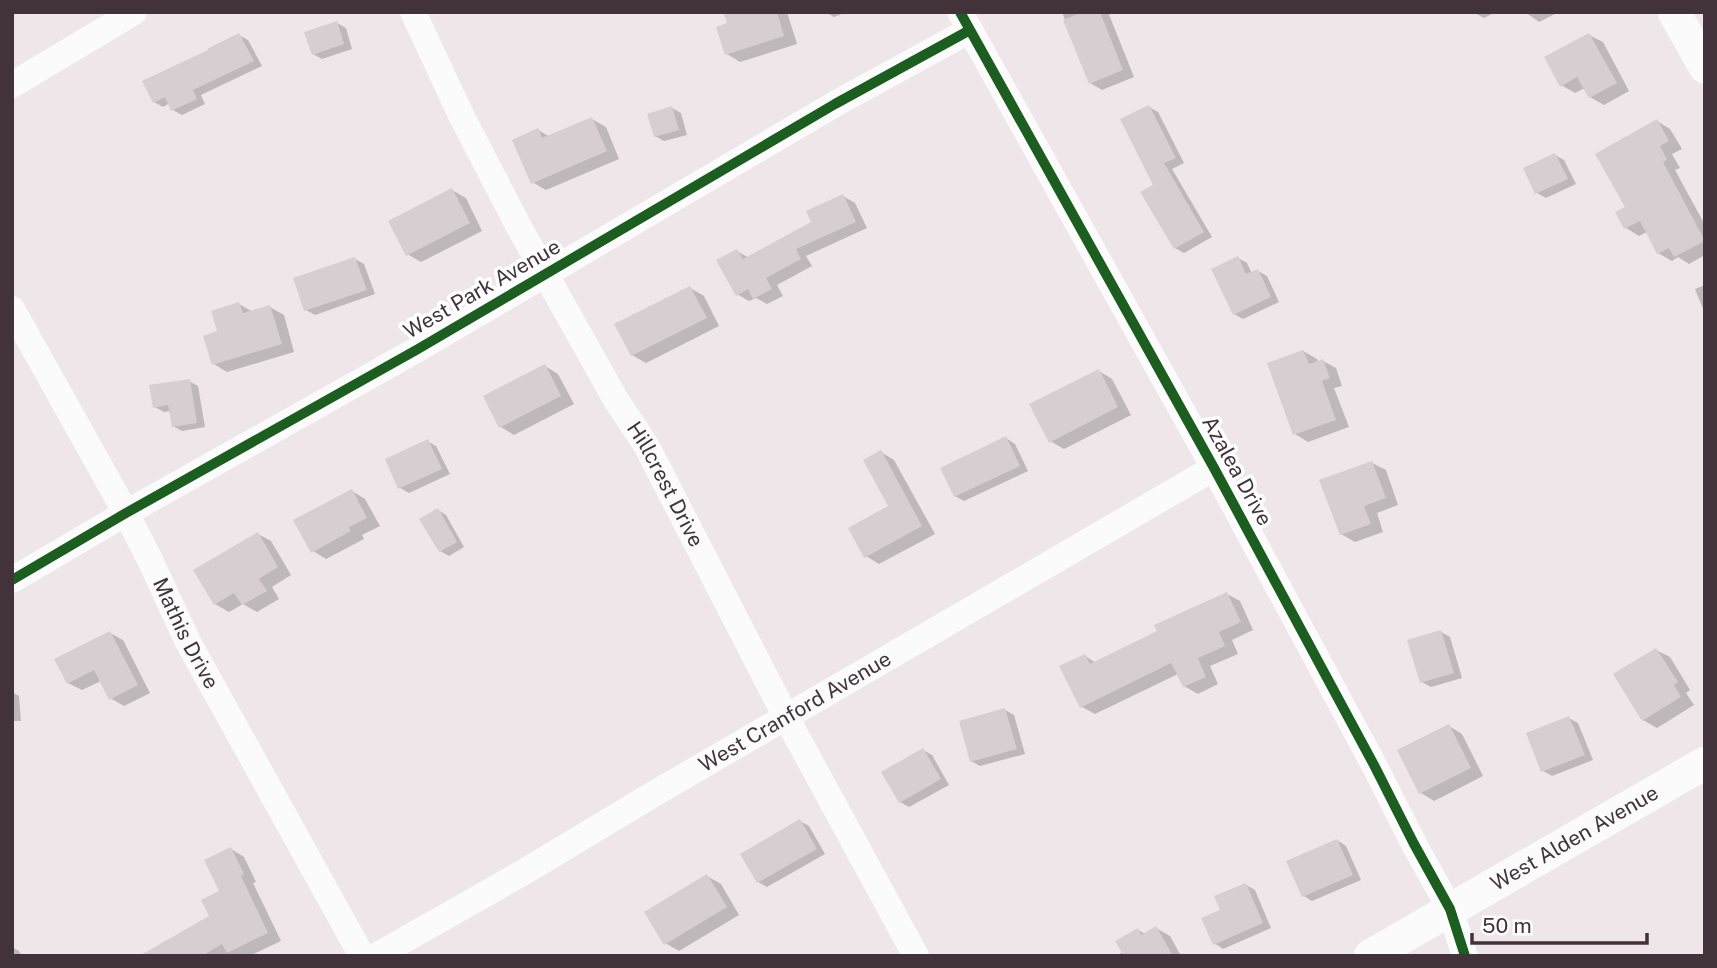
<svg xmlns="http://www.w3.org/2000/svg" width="1717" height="968" viewBox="0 0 1717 968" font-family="'Public Sans',sans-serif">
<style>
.shadow{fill:#0003}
.building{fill:#d7ced2}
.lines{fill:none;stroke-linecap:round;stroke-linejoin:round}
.minor{stroke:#fcfbfc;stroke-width:26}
.tertiary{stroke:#fcfbfc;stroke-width:33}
.cycleway-casing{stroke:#fff;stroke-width:15}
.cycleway{stroke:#1b5e20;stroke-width:10}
.labels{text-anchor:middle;stroke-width:7;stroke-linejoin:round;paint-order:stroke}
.street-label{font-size:21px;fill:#42333a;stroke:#fff}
</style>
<rect width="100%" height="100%" fill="#eee6e9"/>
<path class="shadow" d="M725,12H787L797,44L740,62L727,54L729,25Z
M825,12H847L834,17Z
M1062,12H1108L1134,77L1102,90L1090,83Z
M1473,12H1496L1484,18Z
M1525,12H1559L1539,22Z
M337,23L346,28L352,49L322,59L313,54Z
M239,35L248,40L262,66L201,95L205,104L182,115L173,110L170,103L163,107L154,102Z
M1589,35L1603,42L1629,91L1604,105L1590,97L1585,88L1575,93L1561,85Z
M1149,107L1158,112L1184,163L1172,169L1212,237L1184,253L1175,248L1155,185Z
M672,108L681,113L687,135L664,141L655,136Z
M592,119L606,127L619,159L546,190L532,182L538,130L550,137Z
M1657,121L1670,129L1682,149L1672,154L1680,168L1675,170L1705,225V255L1689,264L1678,257L1672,261L1658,253L1647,232L1639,236L1626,228L1627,207Z
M1555,155L1564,160L1576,184L1546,198L1537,193Z
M452,190L466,198L482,231L421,262L407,254Z
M843,196L855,203L867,228L806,256L812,266L777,285L783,296L767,304L756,298L749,301L737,294V251L749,258L814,223Z
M1238,258L1247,263L1252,274L1258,271L1267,276L1279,302L1243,319L1234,314Z
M355,259L364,264L375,294L315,315L306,310Z
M1705,285V314L1695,289Z
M690,288L704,296L719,326L646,363L632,355Z
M239,304L253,312L270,307L284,315L294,352L227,372L214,364L219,333Z
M1303,351L1317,359L1318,362L1323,361L1336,368L1342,386L1334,388L1349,427L1308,442L1295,434Z
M545,366L558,374L574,404L514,435L501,427Z
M1099,371L1112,379L1131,415L1064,449L1050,441Z
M189,381L198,386L205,427L182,431L173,426L171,411L164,412L155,407Z
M1006,438L1015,444L1028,471L964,501L955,496Z
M427,441L436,446L450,474L409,493L400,488Z
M881,452L894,460L935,534L879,564L866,556L890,506Z
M1372,463L1386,470L1398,505L1377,513L1383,532L1355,542L1341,534Z
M352,491L365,499L380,526L362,535L364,539L326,559L313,551Z
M438,510L446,515L464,547L449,556L440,551Z
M258,534L271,541L291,575L272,587L279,599L257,612L243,604L229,612L215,604Z
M1227,594L1240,601L1253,630L1232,640L1238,654L1210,666L1218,684L1198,694L1184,686L1178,674L1095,714L1082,707L1085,656L1096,663L1159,632Z
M1441,632L1450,637L1462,678L1431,687L1422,682Z
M110,633L123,640L150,693L124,706L110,698L101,681L82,690L68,683Z
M1656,650L1670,657L1690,690L1686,693L1694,705L1657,728L1643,720Z
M12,692L19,696L21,721H12Z
M1005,710L1014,715L1025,754L980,766L971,761Z
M1569,718L1578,723L1593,760L1552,776L1543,771Z
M1449,726L1462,734L1483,776L1434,801L1421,793Z
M923,750L932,755L949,785L909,807L900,802Z
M800,821L809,826L825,854L767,887L758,882Z
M1337,840L1346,846L1361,880L1312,901L1304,896Z
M231,849L244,857L256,882L253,883L281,941L249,956H235L232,954L228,956H150L211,916L222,892Z
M707,876L721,884L739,915L679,951L665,943Z
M1246,885L1255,890L1271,928L1223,949L1214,943L1222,911Z
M1156,928L1170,936L1181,956H1116L1123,952L1138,930L1145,934Z
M12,947L19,951L22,956H12Z"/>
<path class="building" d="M723,12H777L784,36L725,55L716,27L727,23Z
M1083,12H1100L1123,70L1089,84L1063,20Z
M337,21L344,44L312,55L304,32Z
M239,33L254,61L193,90L197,99L171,111L165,97L153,103L142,81L208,50L207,49Z
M1589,33L1617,83L1589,98L1577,77L1560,87L1544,57Z
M1149,105L1176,158L1164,163L1204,232L1174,249L1140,192L1153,185L1120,119Z
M672,106L679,130L654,137L647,114Z
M592,117L607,151L531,184L512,140L538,128L542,138Z
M1657,119L1669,141L1660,146L1667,160L1663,162L1705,241L1674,257L1669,248L1657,254L1640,221L1624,229L1615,212L1625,207L1595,154Z
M1555,153L1568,179L1535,194L1523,168Z
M452,188L470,223L406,256L388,221Z
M843,194L856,222L796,249L801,259L766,278L772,289L753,299L748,289L736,296L716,260L737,249L743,259L811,222L806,211Z
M1238,256L1246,274L1258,269L1271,297L1233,315L1211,269Z
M355,257L367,290L304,311L293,278Z
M690,286L707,318L631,356L614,324Z
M239,302L243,313L270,305L282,344L212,365L203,336L217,331L211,311Z
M1303,350L1309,364L1323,359L1330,378L1322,381L1336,420L1293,435L1267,363Z
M545,364L561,396L499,428L483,396Z
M1099,369L1118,407L1049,443L1029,404Z
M190,379L197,423L172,427L168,405L153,408L149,385Z
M1006,436L1020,466L954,497L940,468Z
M428,439L442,469L398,489L385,459Z
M881,450L922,526L864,558L848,528L888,506L863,460Z
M1372,461L1386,498L1364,506L1371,524L1340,535L1319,480Z
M352,489L367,518L349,527L351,531L311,553L293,520Z
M438,508L457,542L439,552L419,519Z
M258,532L278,567L259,579L267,591L242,605L234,593L214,605L193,570Z
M1227,592L1241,622L1219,632L1225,646L1198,658L1206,677L1183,687L1171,663L1080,708L1059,666L1085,654L1090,664L1157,631L1154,625Z
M1441,630L1454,673L1420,683L1407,640Z
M110,631L138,685L109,700L94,670L67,684L54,659Z
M1656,648L1678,682L1674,685L1681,697L1642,721L1613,674Z
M1005,708L1017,749L970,762L959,721Z
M1569,716L1585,755L1541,772L1526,733Z
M1449,724L1471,768L1419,794L1397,750Z
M923,748L941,779L899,803L881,772Z
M800,819L817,849L757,883L740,854Z
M1337,839L1353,875L1302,897L1286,861Z
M231,847L244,874L241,876L268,933L227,953L222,944L202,956H139L209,916L201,900L219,891L204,860Z
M707,874L727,907L664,945L644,912Z
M1246,883L1263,923L1213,945L1201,918L1220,910L1214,896Z
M1156,926L1173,956H1124L1115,941L1138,928L1141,935Z"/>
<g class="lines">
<g class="minor">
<path id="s1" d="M413,12L461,115L519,227L616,400L646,445L786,717L916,956"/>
<path d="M960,12L1214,468L1374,765L1414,844L1450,909L1465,956"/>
<path d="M12,85L134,12"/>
<path id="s2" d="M12,309L126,513L150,560L188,642L362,956"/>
<path d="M12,580L126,513L418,349L835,104L970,30"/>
<path id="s3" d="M376,956L524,872L652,795L1214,468"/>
</g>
<g class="tertiary">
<path d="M1674,12L1705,67"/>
<path id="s4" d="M1370,956L1705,763"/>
</g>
<defs>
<path id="cycleway" d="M960,12L1214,468L1374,765L1414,844L1450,909L1465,956
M12,580L126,513L418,349L835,104L970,30"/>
</defs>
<use href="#cycleway" class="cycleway-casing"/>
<use href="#cycleway" class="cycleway"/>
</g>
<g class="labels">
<g class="street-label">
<text transform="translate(482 289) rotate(-30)" y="7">West Park Avenue</text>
<text transform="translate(1237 471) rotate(61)" y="7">Azalea Drive</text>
<text dy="7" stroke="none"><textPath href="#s1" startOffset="536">Hillcrest Drive</textPath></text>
<text dy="7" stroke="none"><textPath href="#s2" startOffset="368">Mathis Drive</textPath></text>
<text dy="7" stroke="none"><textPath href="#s3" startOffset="485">West Cranford Avenue</textPath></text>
<text dy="7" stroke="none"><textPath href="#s4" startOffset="236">West Alden Avenue</textPath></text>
</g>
</g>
<rect width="1717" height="968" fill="none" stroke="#42333a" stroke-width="28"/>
<path d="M1472 933v10h175v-10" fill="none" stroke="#42333a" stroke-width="3.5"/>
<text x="1482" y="933" font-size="21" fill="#42333a" stroke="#ffffff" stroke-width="5" paint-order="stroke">50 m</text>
</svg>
